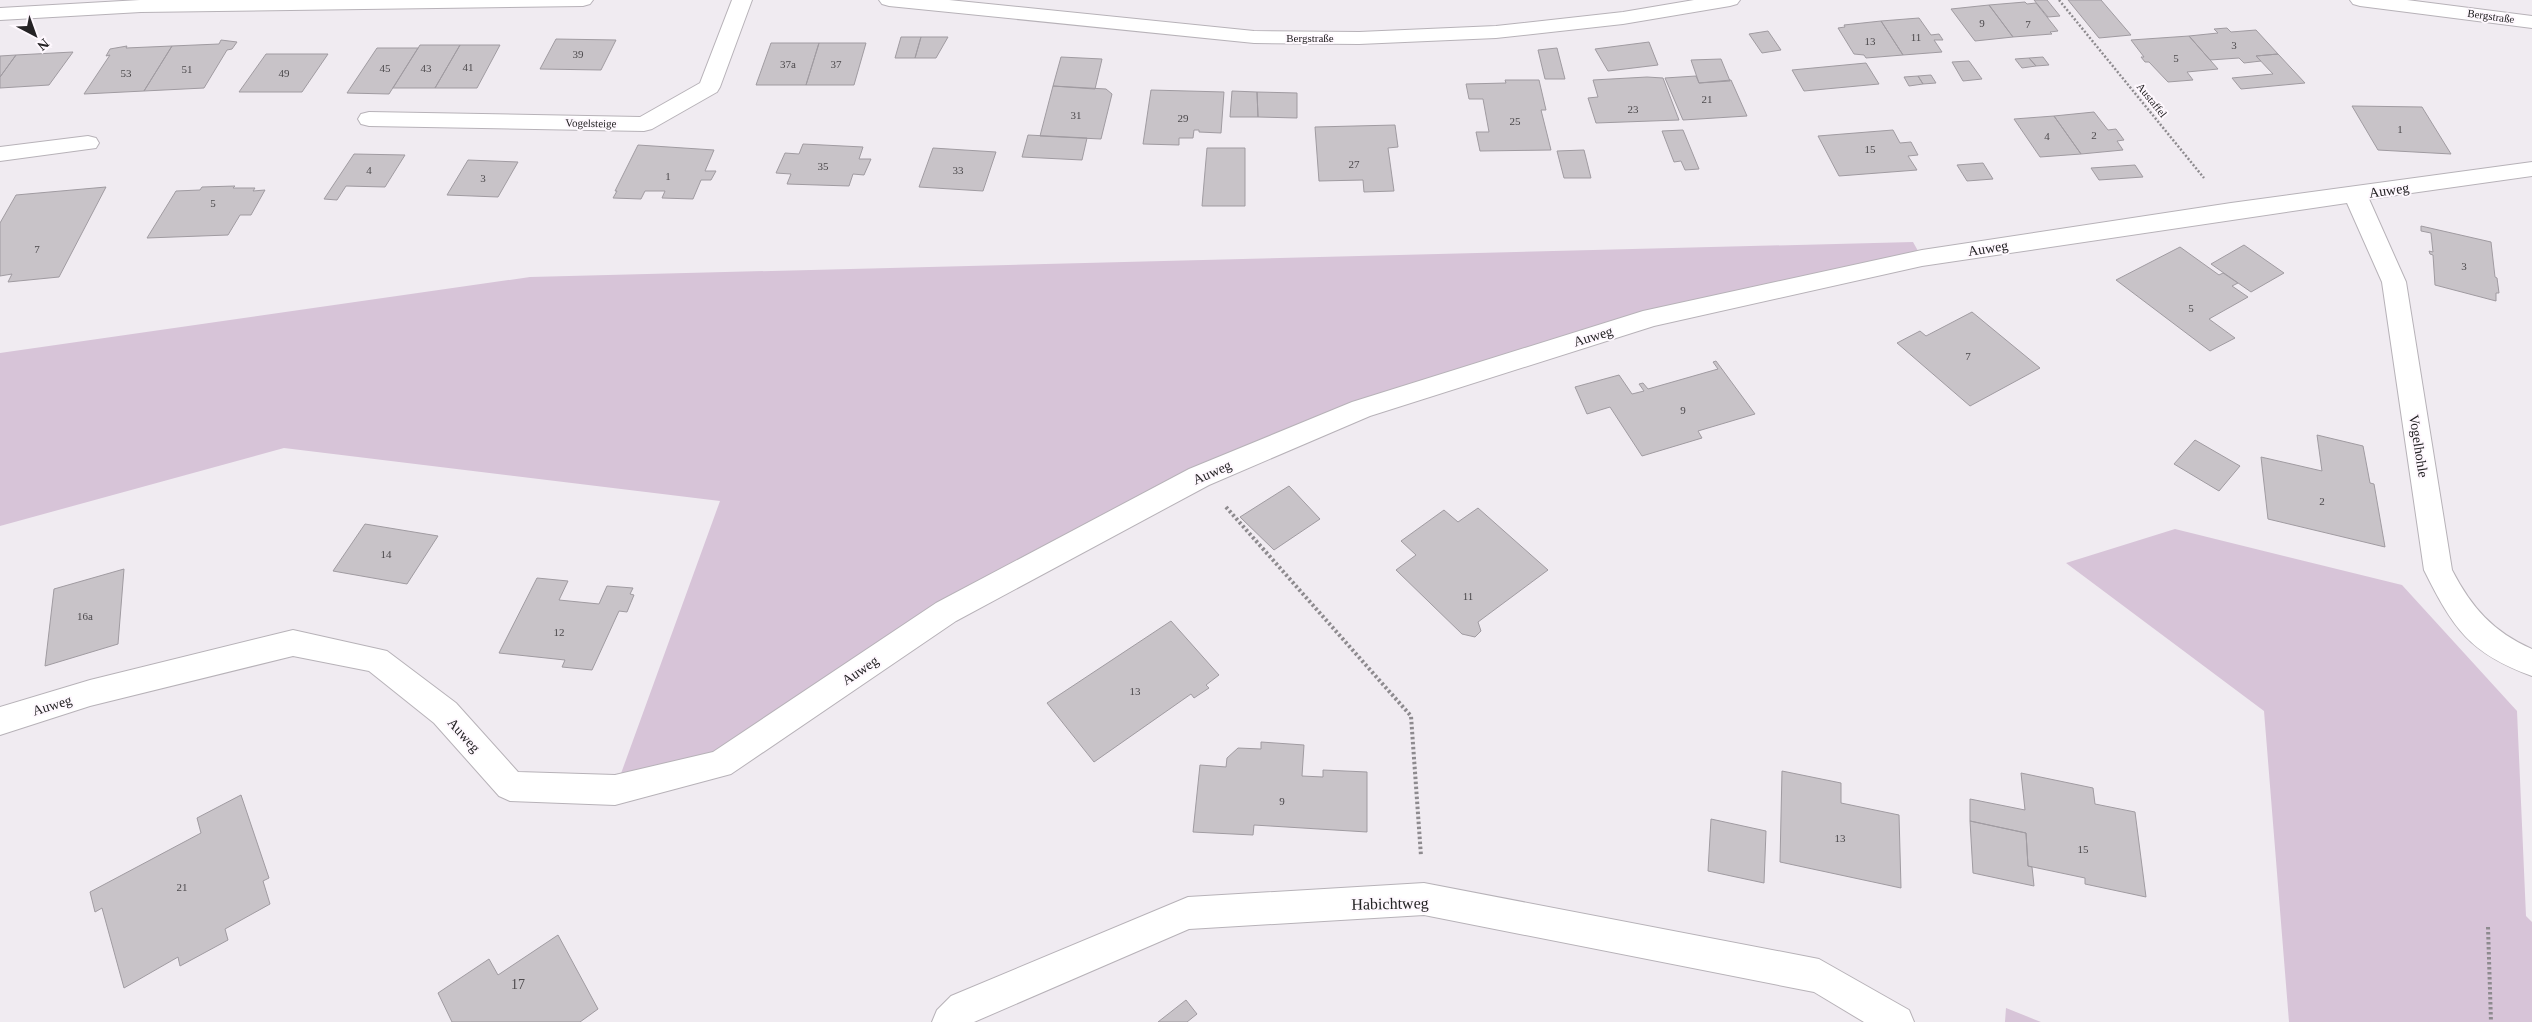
<svg xmlns="http://www.w3.org/2000/svg" width="2532" height="1022" viewBox="0 0 2532 1022" font-family="'Times New Roman',serif">
<style>
.green{fill:#d7c4d8}
.building{fill:#c8c3c8;stroke:#a09ba1}
.lines{fill:none;stroke-linecap:round;stroke-linejoin:round}
.minor-casing{stroke:#b7b2b8;stroke-width:2}
.path-far1{stroke:#8d8a8e;stroke-width:2.5;stroke-dasharray:2 2;stroke-linecap:butt}
.path{stroke:#8d8a8e;stroke-width:4;stroke-dasharray:2.5 2.5;stroke-linecap:butt}
.minor{fill:#fff;fill-rule:evenodd}
.labels{text-anchor:middle;stroke-width:4;stroke-linejoin:round;paint-order:stroke}
.far-street-label{font-size:11px;fill:#242224;stroke:#fef8fe}
.number-label{font-size:11px;fill:#4d4a4d}
.street-label{font-size:14px;fill:#242224;stroke:#fef8fe}
.near-number-label{font-size:14px;fill:#4d4a4d}
.near-street-label{font-size:16px;fill:#242224;stroke:#fef8fe}
</style>
<rect width="100%" height="100%" fill="#f0ebf1"/>
<path class="green" d="M1913,242L1922,258L1652,318L1361,409L946,612L720,764L615,790L720,501L284,448L0,526V353L530,277Z
M2175,529L2402,585L2517,711L2526,916L2532,922V1022H2289L2264,711L2066,563Z
M2006,1008L2041,1022H2005Z"/>
<path class="building" d="M2034,0H2047L2060,16L2048,17Z
M2068,0H2101L2131,35L2099,38Z
M2025,2L2027,4L2036,3L2058,31L2050,32L2052,34L2013,37L1989,5Z
M1989,5L2013,37L1975,41L1951,9Z
M1919,18L1931,35L1939,34L1943,40H1934L1942,52L1903,55L1881,21Z
M1881,21L1903,55L1866,58L1864,55L1854,54L1838,28L1845,27L1844,25Z
M2227,28L2231,32L2256,30L2278,54L2256,56L2261,61L2244,63L2239,58L2210,60L2189,36L2218,33L2214,29Z
M1768,31L1781,50L1762,53L1749,34Z
M2189,36L2218,69L2187,72L2193,80L2168,82L2149,62H2145L2141,57H2144L2131,40Z
M901,37H921L915,58H895Z
M921,37H948L936,58H915Z
M556,39L616,40L601,70L540,69Z
M221,40L237,42L232,49L227,50L204,88L144,91L172,46L219,44Z
M1649,42L1658,65L1608,71L1595,49Z
M771,43H819L806,85H756Z
M819,43H866L854,85H806Z
M420,45H460L435,88H393Z
M460,45H500L477,88H435Z
M127,46L126,48L172,46L144,91L84,94L110,55L106,56L110,49Z
M377,48H418L389,94L347,93Z
M1557,48L1565,79H1545L1538,50Z
M73,52L49,85L0,88V77L16,55Z
M266,54H328L302,92H239Z
M2278,54L2305,83L2241,89L2232,78L2273,74L2256,56Z
M16,55L0,77V56Z
M1061,57L1102,59L1095,89L1053,86Z
M2043,57L2049,65L2036,66L2029,58Z
M2029,58L2036,66L2022,68L2015,59Z
M1721,59L1730,81L1699,83L1691,60Z
M1969,61L1982,79L1963,81L1952,62Z
M1866,63L1879,84L1804,91L1792,70Z
M1931,75L1936,83L1923,84L1918,76Z
M1696,76L1699,83L1731,80L1747,116L1683,120L1665,78Z
M1918,76L1923,84L1909,86L1904,77Z
M1647,77L1663,78L1679,120L1596,123L1588,98L1598,97L1593,80Z
M1505,80H1539L1546,110H1541L1551,150L1480,151L1476,132H1489L1483,99H1469L1466,84L1506,83Z
M1053,86L1106,89L1112,94L1101,139L1040,136Z
M1151,90L1224,92L1221,133L1199,132V130H1194L1193,138H1179V145L1143,144Z
M1232,91L1257,92L1258,117H1230Z
M1257,92L1297,93V118L1258,117Z
M2352,106L2422,107L2451,154L2378,150Z
M2094,112L2108,130L2116,129L2124,140L2117,141L2123,150L2081,154L2054,116Z
M2054,116L2081,154L2040,157L2014,119Z
M1395,125L1398,147L1388,148L1394,191L1364,192L1363,180L1319,181L1315,127Z
M1683,130L1699,169L1685,170L1681,161L1674,162L1662,131Z
M1893,130L1900,143L1911,142L1918,155L1908,156L1917,170L1839,176L1818,136Z
M1028,135L1087,138L1082,160L1022,157Z
M803,144L863,147L859,159H871L864,175L853,174L849,186L787,184L791,174L776,173L785,153L799,154Z
M638,145L714,150L705,171H716L711,180H701L693,199L662,198L665,191H645L641,199L613,198L617,191H615Z
M933,148L996,152L983,191L919,187Z
M1207,148H1245V206H1202Z
M1584,150L1591,178H1564L1557,151Z
M354,154L405,155L385,187L346,186L337,200L324,199Z
M468,160L518,162L498,197L447,195Z
M1983,163L1993,179L1967,181L1957,165Z
M2135,165L2143,177L2099,180L2091,168Z
M235,186L233,188H255L253,191L265,190L251,215H240L228,235L147,238L176,191L200,190L202,187Z
M106,187L59,277L8,282L12,274L0,276V223L16,195Z
M2421,226L2491,242L2495,277L2497,278L2499,293H2496V301L2435,285L2433,255L2430,254L2429,251L2433,252L2431,233L2421,231Z
M2244,245L2284,273L2251,292L2211,264Z
M2180,247L2219,275L2223,273L2238,283L2232,286L2248,297L2209,319L2235,338L2210,351L2116,280Z
M1972,312L2040,368L1970,406L1897,343L1920,331L1926,336Z
M1716,361L1755,414L1698,431L1702,438L1642,456L1610,407L1587,414L1575,387L1619,375L1632,394L1644,391L1639,384L1643,383L1648,389L1718,369L1713,362Z
M2317,435L2363,446L2370,483L2374,484L2385,547L2268,519L2261,457L2322,471Z
M2195,440L2240,466L2219,491L2174,464Z
M1289,486L1320,519L1274,550L1240,517Z
M1478,508L1548,570L1478,622L1481,631L1475,637L1462,634L1396,570L1416,555L1401,541L1444,510L1458,522Z
M365,524L438,536L407,584L333,571Z
M124,569L118,644L45,666L54,589Z
M537,578L568,581L559,600L599,604L607,586L633,588L630,594L634,595L627,612L619,611L592,670L562,667L565,660L499,653Z
M1171,621L1219,675L1206,685L1209,688L1194,698L1191,694L1094,762L1047,703Z
M1261,742L1304,745L1302,776L1323,777V770L1367,772V832L1254,825L1253,835L1193,832L1200,765L1226,767L1227,758L1238,748L1261,749Z
M1782,771L1841,783V803L1899,815L1901,888L1780,862Z
M2021,773L2093,788L2095,804L2135,812L2146,897L2085,884V878L2028,866L2026,833L1970,821V799L2025,810Z
M241,795L269,878L263,881L270,904L225,929L228,940L180,966L178,957L124,988L102,908L95,912L90,892L201,833L197,818Z
M1711,819L1766,831L1764,883L1708,871Z
M1970,821L2026,833L2028,866L2032,867L2034,886L1973,873Z
M558,935L598,1009L580,1022H452L438,993L489,959L498,975Z
M1186,1000L1197,1014L1187,1022H1158Z"/>
<g class="lines">
<defs>
<path id="minor" d="M140,0H593L590,4L583,6L141,12L0,20V8Z
M732,0H752L720,87L717,92L652,129L644,131L369,126L361,124L358,119L361,114L369,112L640,117L700,83Z
M879,0H949L1254,31L1359,32L1496,26L1623,12L1694,0H1740L1737,4L1730,6L1623,24L1496,38L1359,44L1254,43L889,6L882,4Z
M2350,0H2407L2532,16V28L2360,6L2353,4Z
M88,136L96,138L99,143L96,148L0,161V147Z
M2532,162V176L2369,199L2406,282L2452,570C2471,607 2493,632 2532,649V676C2469,653 2453,628 2424,570L2382,282L2347,203L1922,266L1654,326L1370,416L1209,485L956,621L731,774L615,805L510,801L499,796L434,723L369,671L293,656L90,706L0,735V707L90,680L293,630L387,651L456,703L518,772L615,775L713,752L936,603L1189,469L1352,402L1643,311L1922,250L2231,203Z
M1424,883L1819,959L1909,1010L1914,1022H1864L1814,992L1424,915L1189,929L974,1022H932L937,1010L951,996L1188,897Z"/>
</defs>
<use href="#minor" class="minor-casing"/>
<path class="path-far1" d="M2059,0L2204,178"/>
<path class="path" d="M1226,507L1411,716L1421,856
M2488,927L2491,1022"/>
<use href="#minor" class="minor"/>
</g>
<g class="labels">
<g class="far-street-label">
<text transform="translate(2491 16) rotate(8)" y="4">Bergstraße</text>
<text x="1310" y="42">Bergstraße</text>
<text transform="translate(2152 100) rotate(51)" y="4">Austaffel</text>
<text transform="translate(591 123) rotate(1)" y="4">Vogelsteige</text>
</g>
<g class="number-label">
<text x="1982" y="27">9</text>
<text x="2028" y="28">7</text>
<text x="1916" y="41">11</text>
<text x="1870" y="45">13</text>
<text x="2234" y="49">3</text>
<text x="578" y="58">39</text>
<text x="2176" y="62">5</text>
<text x="788" y="68">37a</text>
<text x="836" y="68">37</text>
<text x="468" y="71">41</text>
<text x="385" y="72">45</text>
<text x="426" y="72">43</text>
<text x="187" y="73">51</text>
<text x="126" y="77">53</text>
<text x="284" y="77">49</text>
<text x="1707" y="103">21</text>
<text x="1633" y="113">23</text>
<text x="1076" y="119">31</text>
<text x="1183" y="122">29</text>
<text x="1515" y="125">25</text>
<text x="2400" y="133">1</text>
<text x="2094" y="139">2</text>
<text x="2047" y="140">4</text>
<text x="1870" y="153">15</text>
<text x="1354" y="168">27</text>
<text x="823" y="170">35</text>
<text x="369" y="174">4</text>
<text x="958" y="174">33</text>
<text x="668" y="180">1</text>
<text x="483" y="182">3</text>
<text x="213" y="207">5</text>
<text x="37" y="253">7</text>
<text x="2464" y="270">3</text>
<text x="2191" y="312">5</text>
<text x="1968" y="360">7</text>
<text x="1683" y="414">9</text>
<text x="2322" y="505">2</text>
<text x="386" y="558">14</text>
<text x="1468" y="600">11</text>
<text x="85" y="620">16a</text>
<text x="559" y="636">12</text>
<text x="1135" y="695">13</text>
<text x="1282" y="805">9</text>
<text x="1840" y="842">13</text>
<text x="2083" y="853">15</text>
<text x="182" y="891">21</text>
</g>
<g class="street-label">
<text transform="translate(2389 190) rotate(-8)" y="5">Auweg</text>
<text transform="translate(1988 248) rotate(-9)" y="5">Auweg</text>
<text transform="translate(1593 336) rotate(-17)" y="5">Auweg</text>
<text transform="translate(2419 446) rotate(81)" y="5">Vogelhohle</text>
<text transform="translate(1212 472) rotate(-24)" y="5">Auweg</text>
<text transform="translate(860 670) rotate(-34)" y="5">Auweg</text>
<text transform="translate(52 705) rotate(-17)" y="5">Auweg</text>
<text transform="translate(464 735) rotate(48)" y="5">Auweg</text>
</g>
<g class="near-number-label">
<text x="518" y="989">17</text>
</g>
<g class="near-street-label">
<text transform="translate(1390 903) rotate(-1)" y="6">Habichtweg</text>
</g>
</g>
<g transform="translate(35 35) rotate(139)" stroke="#fef8fe" stroke-width="4" paint-order="stroke">
<path d="M0-4L9 19L0 12L-9 19Z" fill="#242224"/>
<text y="-8" font-size="14" font-weight="bold" text-anchor="middle" fill="#242224">N</text>
</g>
</svg>
